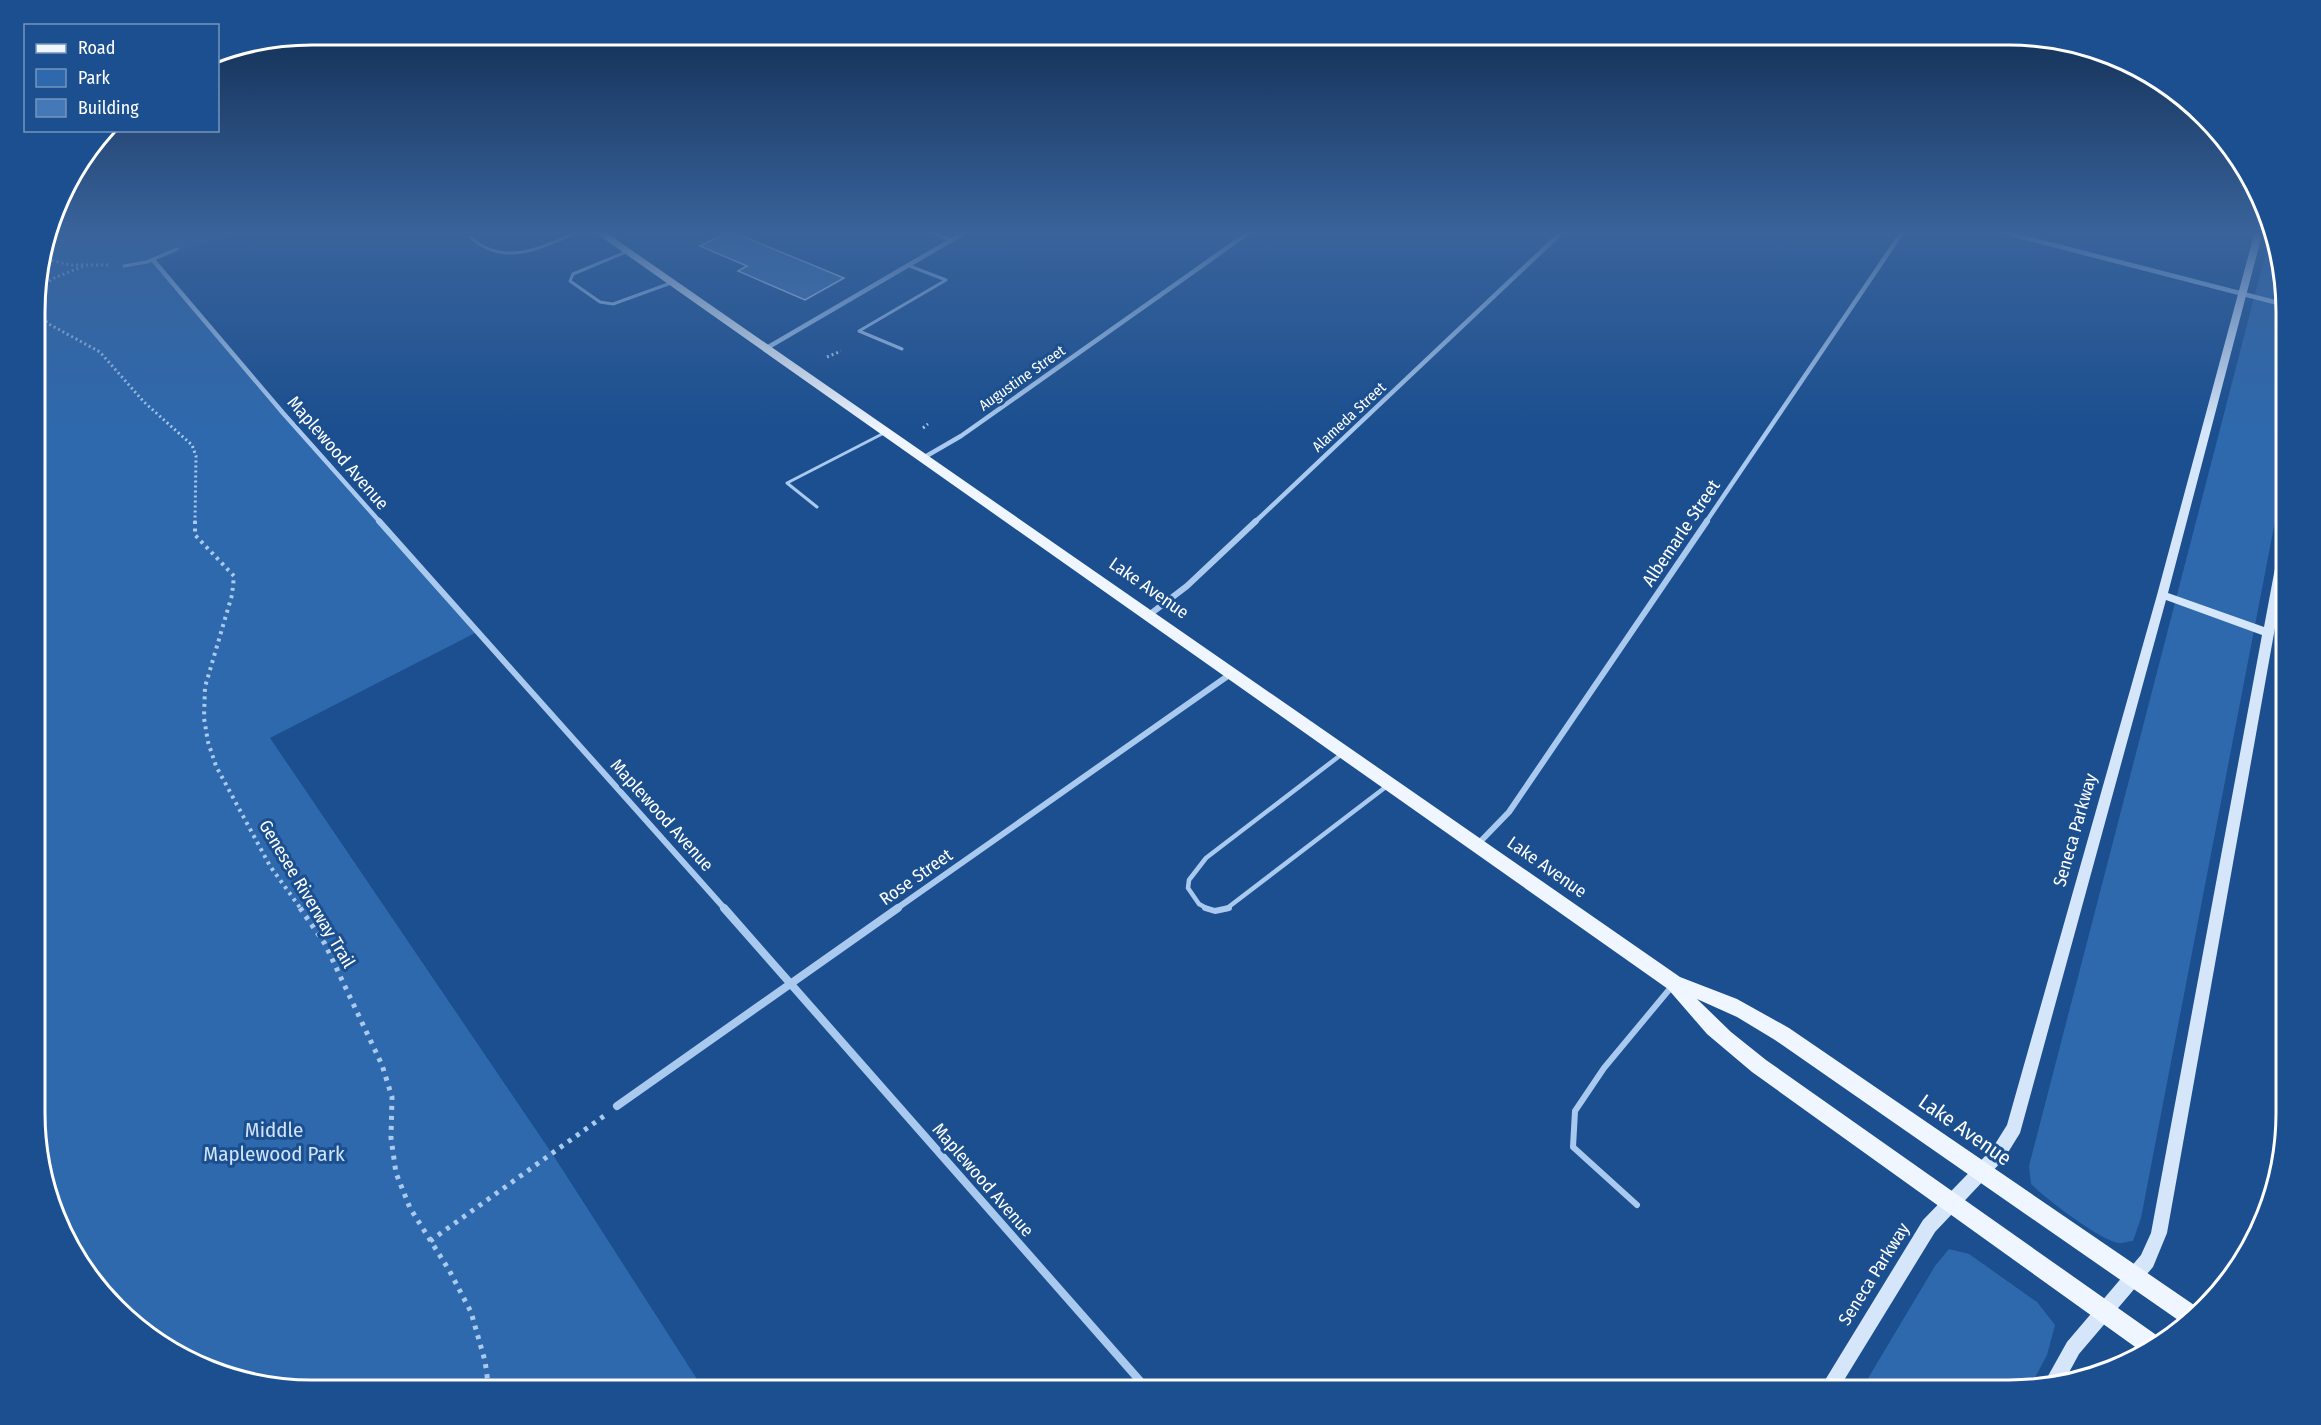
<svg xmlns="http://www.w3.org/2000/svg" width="2321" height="1425" viewBox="0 0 2321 1425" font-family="'Fira Sans Condensed',sans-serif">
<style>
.green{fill:#2e69ad}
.building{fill:#4478b7;stroke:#cfe3fa;stroke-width:1.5}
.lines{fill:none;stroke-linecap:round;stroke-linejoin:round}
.path-far2{stroke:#a9c9ee;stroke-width:3;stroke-dasharray:2 3;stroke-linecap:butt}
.path-far1{stroke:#a9c9ee;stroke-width:4;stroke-dasharray:3 4.5;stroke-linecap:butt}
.path{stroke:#a9c9ee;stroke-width:5;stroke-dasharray:4 6;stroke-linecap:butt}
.lane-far2{stroke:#a9c9ee;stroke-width:3}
.lane-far1{stroke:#a9c9ee;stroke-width:4.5}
.lane{stroke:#a9c9ee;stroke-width:6}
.street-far2{stroke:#a9c9ee;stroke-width:4.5}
.street-far1{stroke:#a9c9ee;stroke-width:6}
.street{stroke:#a9c9ee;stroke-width:8}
.secondary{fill:#d6e6fa;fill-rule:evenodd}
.primary{fill:#f0f6ff;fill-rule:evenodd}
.labels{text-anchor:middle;stroke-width:6;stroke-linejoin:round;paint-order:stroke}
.far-street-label{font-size:15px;fill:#fff;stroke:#1b4f8f}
.street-label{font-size:18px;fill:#fff;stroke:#1b4f8f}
.near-park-label{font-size:21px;fill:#cfe3fa;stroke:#1b4f8f}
.near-street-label{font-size:21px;fill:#fff;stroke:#1b4f8f}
.rim{fill:none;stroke:#fff;stroke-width:3}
</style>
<rect width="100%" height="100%" fill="#1b4f8f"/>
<path class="green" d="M51,231H244L153,261L477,632L270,738L555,1158L704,1390H312L240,1381L158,1344L81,1267L37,1149V276Z
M2269,240L2286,294V464L2141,1218L2133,1241C2129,1241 2122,1244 2119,1243C2101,1241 2045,1198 2031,1184L2029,1166Z
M1949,1249L1969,1254L2037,1302L2055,1325L2047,1355L2029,1389L1861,1390L1935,1266Z"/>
<path class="building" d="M730,231L844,278L805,300L738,271L747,266L700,246Z"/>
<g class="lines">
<path class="path-far2" d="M48,238L56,231
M42,258L70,265H109
M37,290L54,278L84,266
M37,303L47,323L100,352L144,402L192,445L196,456L195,522
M827,357L841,351
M923,428L928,424"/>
<path class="path-far1" d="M195,521V535L234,576L232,595L205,687L204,718L208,742L216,766L270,866L301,909"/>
<path class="path" d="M300,908L325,944L382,1065L392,1097L391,1138L396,1173L410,1208L449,1270L471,1312L485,1361L489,1390
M430,1241L604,1116"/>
<path class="lane-far2" d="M927,231L952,240
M470,237C506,269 542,246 581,231
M626,252L573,274L570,281L600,302L613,304L671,283
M124,266L147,262L177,249
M902,349L859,331L946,280L907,265
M817,507L787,483L886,432"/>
<path class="lane-far1" d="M1208,909L1199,904L1188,888L1189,880L1206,858L1342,754
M1226,909L1387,786"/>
<path class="lane" d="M1205,908L1215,911L1229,908
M1637,1205L1573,1147L1575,1111L1604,1068L1673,985"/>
<path class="street-far2" d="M1999,231L2286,305
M153,260L283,413L380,522
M765,349L967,231
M923,458L961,436L1251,231
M1255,522L1563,231
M1706,522L1903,231"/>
<path class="street-far1" d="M379,521L725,909
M1149,615L1187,586L1256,521
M1477,845L1509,812L1707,521
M896,909L1232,673"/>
<path class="street" d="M724,908L1148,1390
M617,1106L898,908"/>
<path class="secondary" d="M2255,231H2263L2168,593L2264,627L2281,536L2286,533V566L2167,1233L2153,1267L2079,1354L2066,1378L2046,1384L2048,1376L2067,1342L2141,1255L2151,1233L2262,635L2166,600L2020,1133L2004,1159L1935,1232L1838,1390H1819L1923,1220L1992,1149L2007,1125L2157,595Z"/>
<path class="primary" d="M593,231H604L1680,977L1737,999L1789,1028L2197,1307L2181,1322L1775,1040L1737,1017L1697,999L1731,1032L1766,1060L2162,1339L2145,1354L1752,1072L1707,1034L1668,989Z"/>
</g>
<linearGradient id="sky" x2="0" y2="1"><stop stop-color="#0f2b4f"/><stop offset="0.54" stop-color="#39639b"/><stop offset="1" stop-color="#39639b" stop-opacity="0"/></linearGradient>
<rect width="2321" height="430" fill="url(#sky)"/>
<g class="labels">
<g class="far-street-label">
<text transform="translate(1022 378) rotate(-35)" y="5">Augustine Street</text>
<text transform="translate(1349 417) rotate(-43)" y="5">Alameda Street</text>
</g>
<g class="street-label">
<text transform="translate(338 453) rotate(49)" y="6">Maplewood Avenue</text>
<text transform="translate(1681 533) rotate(-56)" y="6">Albemarle Street</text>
<text transform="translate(1149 588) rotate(35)" y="6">Lake Avenue</text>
<text transform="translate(662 815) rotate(48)" y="6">Maplewood Avenue</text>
<text transform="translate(2075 830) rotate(-74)" y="6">Seneca Parkway</text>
<text transform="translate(1547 867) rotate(35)" y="6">Lake Avenue</text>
<text transform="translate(916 877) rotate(-35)" y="6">Rose Street</text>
<text transform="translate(307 894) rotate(59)" y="6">Genesee Riverway Trail</text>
<text transform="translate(983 1180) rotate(49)" y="6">Maplewood Avenue</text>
<text transform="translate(1874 1274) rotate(-58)" y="6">Seneca Parkway</text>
</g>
<g class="near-park-label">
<text x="274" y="1137">Middle<tspan x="274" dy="24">Maplewood Park</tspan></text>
</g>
<g class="near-street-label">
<text transform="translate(1965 1130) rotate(35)" y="7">Lake Avenue</text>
</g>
</g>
<path d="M0 0H2321V1425H0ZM312 45H2009A267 267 0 0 1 2276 312V1113A267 267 0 0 1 2009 1380H312A267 267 0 0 1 45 1113V312A267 267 0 0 1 312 45Z" fill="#1b4f8f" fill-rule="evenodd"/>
<path class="rim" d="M312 45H2009A267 267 0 0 1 2276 312V1113A267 267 0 0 1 2009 1380H312A267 267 0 0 1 45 1113V312A267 267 0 0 1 312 45Z"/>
<rect x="24" y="24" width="195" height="108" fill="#1b4f8f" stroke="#7695bc" stroke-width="1.5"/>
<rect x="36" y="44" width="30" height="9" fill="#f0f6ff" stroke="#7695bc" stroke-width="1.5"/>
<text x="78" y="54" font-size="18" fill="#ffffff">Road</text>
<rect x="36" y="69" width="30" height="18" fill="#2e69ad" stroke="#7695bc" stroke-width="1.5"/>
<text x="78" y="84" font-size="18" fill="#ffffff">Park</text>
<rect x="36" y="99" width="30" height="18" fill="#4478b7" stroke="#7695bc" stroke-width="1.5"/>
<text x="78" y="114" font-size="18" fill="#ffffff">Building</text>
</svg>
